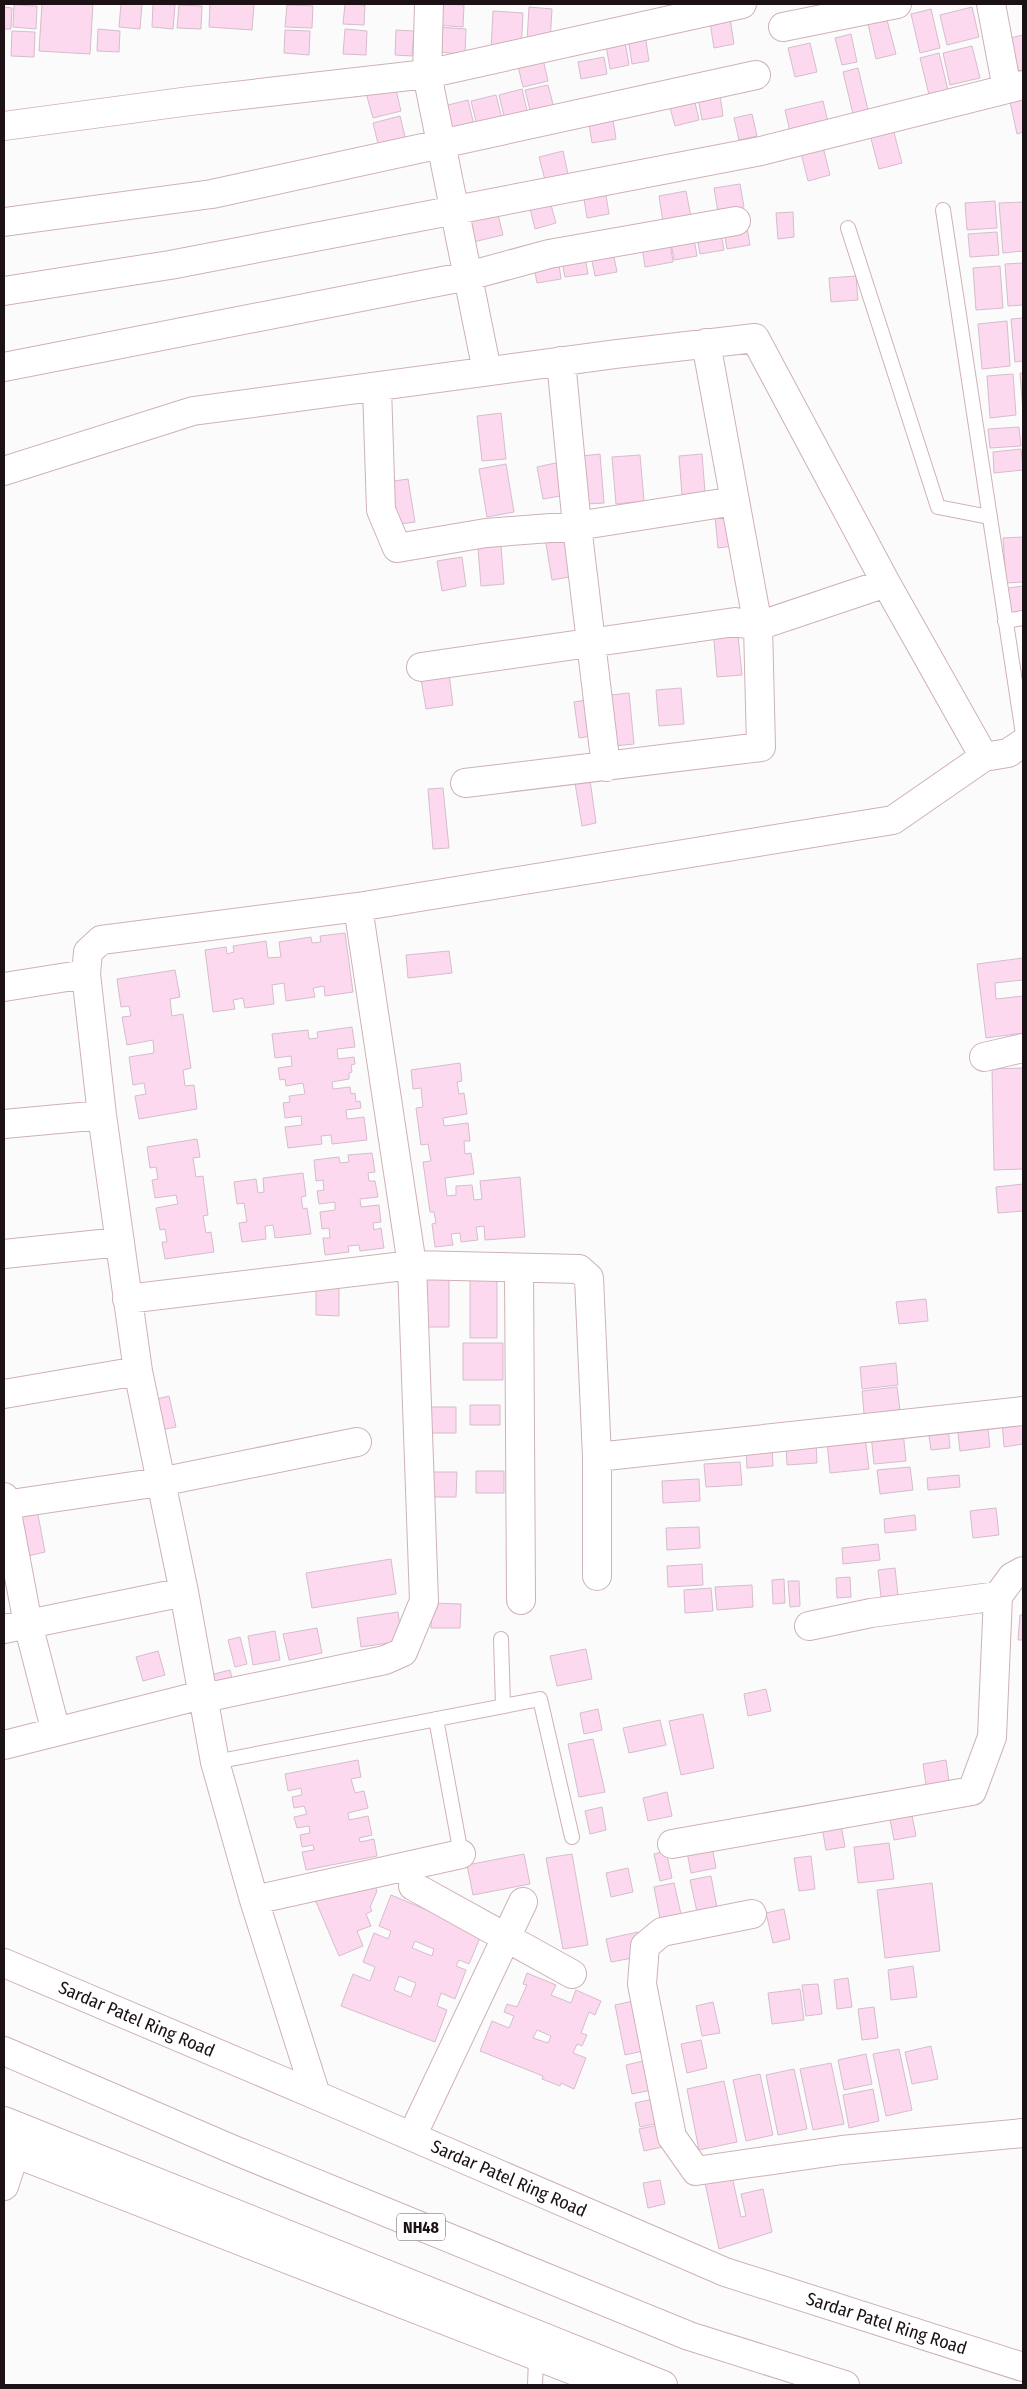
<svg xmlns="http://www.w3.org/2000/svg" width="1027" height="2389" viewBox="0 0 1027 2389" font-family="'Fira Sans Condensed',sans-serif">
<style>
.building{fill:#fdd9f0;stroke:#d6bdcd;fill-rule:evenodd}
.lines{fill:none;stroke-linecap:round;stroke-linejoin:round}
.lane-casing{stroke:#cfb1b7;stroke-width:16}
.street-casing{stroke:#cfb1b7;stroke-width:30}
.secondary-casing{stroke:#cfb1b7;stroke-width:30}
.highway-casing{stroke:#cfb1b7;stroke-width:30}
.lane{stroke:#fff;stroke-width:14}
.street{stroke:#fff;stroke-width:28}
.secondary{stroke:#fff;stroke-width:28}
.highway{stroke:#fff;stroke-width:28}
.labels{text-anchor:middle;stroke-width:5;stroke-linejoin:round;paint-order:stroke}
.shield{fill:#fff;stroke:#60585a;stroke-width:1}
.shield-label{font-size:16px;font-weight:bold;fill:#1c1114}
.street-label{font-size:18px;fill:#1c1114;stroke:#fff}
</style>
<rect width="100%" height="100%" fill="#fbfbfb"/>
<path class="building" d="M42,4H93L90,54L39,51Z
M121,4H142L140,29L119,27Z
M153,4L175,5L173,29L152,27Z
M210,4H254L252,30L209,27Z
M345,4L365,5L364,25L343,24Z
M439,4L464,5L463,27L437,25Z
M14,5L37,6L36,29L13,27Z
M179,5L202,6L201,29L177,28Z
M287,5L313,6L312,28L285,27Z
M4,7L12,8L11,29H4Z
M529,7L552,9L550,42L527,41Z
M972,7L979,37L947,45L940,15Z
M931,9L940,48L920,53L911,14Z
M493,11L523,13L521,52L491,50Z
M730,18L734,44L714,48L710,22Z
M887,20L896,54L876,59L868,24Z
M437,27L466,29L465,54L436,52Z
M98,29L120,31L119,52L97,51Z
M345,29L367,31L366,55L343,54Z
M285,30L310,31L309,55L284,53Z
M396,30L414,31L412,56L395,55Z
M12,31L35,32L34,57L11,56Z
M645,34L649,61L632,64L628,37Z
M851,34L857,62L842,65L835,38Z
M1023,35V70L1014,72L1006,39Z
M624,36L629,65L610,69L605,39Z
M810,43L817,72L795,77L788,48Z
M972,46L980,78L950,85L943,53Z
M939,53L949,94L930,99L920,58Z
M542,55L548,81L523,87L517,62Z
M604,57L607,74L581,79L578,62Z
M858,68L868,110L853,114L843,72Z
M548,85L554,108L531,114L525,90Z
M395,86L401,111L373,118L366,93Z
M522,89L528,115L505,120L499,95Z
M1023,93V132L1017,134L1009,97Z
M496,95L502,119L477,125L471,101Z
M720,95L723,116L702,120L698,98Z
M694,98L699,120L675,126L669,104Z
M468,100L474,125L450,131L444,106Z
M823,101L828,122L790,132L785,110Z
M612,113L616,139L592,143L588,118Z
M752,114L757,136L739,140L734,118Z
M400,116L407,145L380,152L373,123Z
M892,125L902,163L879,169L869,131Z
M823,147L830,175L808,181L801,153Z
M563,151L568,174L545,180L539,157Z
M740,184L744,207L718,212L714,188Z
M605,189L609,214L587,218L583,193Z
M686,191L691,217L663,222L659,196Z
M549,198L556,223L535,229L529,204Z
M995,201L997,228L967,230L965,203Z
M1023,202V251L1003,253L999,203Z
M497,211L503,235L473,242L467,218Z
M793,212L794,237L778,239L776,213Z
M746,222L750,245L727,249L723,226Z
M720,227L724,250L700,254L696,231Z
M997,232L999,255L970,257L968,234Z
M693,233L697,256L674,260L670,237Z
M669,236L673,262L645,267L641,240Z
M612,247L617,272L595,276L590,251Z
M584,253L588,274L565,277L561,257Z
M558,257L561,279L537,283L533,262Z
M1023,263V305L1008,306L1005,264Z
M1000,266L1003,308L976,310L973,268Z
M856,276L858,300L831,302L829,278Z
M1023,318V361L1015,362L1011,319Z
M1007,321L1010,366L982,369L978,324Z
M1020,373H1023V412Z
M1013,374L1016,415L990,418L987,376Z
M501,413L506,459L482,461L477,416Z
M1019,427L1021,446L990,448L988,429Z
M1021,449L1023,470L994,473L993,452Z
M600,454L604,503L587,504L582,456Z
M702,454L705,492L682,495L679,456Z
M640,455L644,501L616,504L612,457Z
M560,462L566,495L543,499L537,467Z
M506,464L514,512L487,517L479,469Z
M408,479L415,522L393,525L387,482Z
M729,506L733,546L718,548L714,507Z
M500,534L504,584L481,586L477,536Z
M568,535L574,576L552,580L545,538Z
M1023,537V582L1006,583L1003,538Z
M462,557L466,586L442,591L437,561Z
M1023,586V613L1010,614L1008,588Z
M737,626L742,675L717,677L713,629Z
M449,674L453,705L426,709L421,679Z
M681,688L684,724L659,726L656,690Z
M629,693L634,744L614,746L610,695Z
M592,699L598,735L579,738L574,702Z
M590,780L596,823L582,826L575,783Z
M443,788L449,848L433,849L428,789Z
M345,933L353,992L325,996L324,986L313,988L315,997L286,1001L284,983L272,985L274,1004L245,1008L243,998L233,1000L235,1009L213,1012L205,950L226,947L227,954L234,952L233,946L266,941L268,958L281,957L279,942L311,937L312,943L321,942L320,936Z
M449,951L452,973L408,978L406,955Z
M1023,958V980L995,983L996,999L1023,996V1033L986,1038L977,964Z
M175,970L180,997L170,999L172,1016L183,1014L191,1068L183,1070L185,1086L194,1085L197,1109L139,1119L135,1096L146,1094L144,1083L133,1085L129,1057L154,1053L153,1040L127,1045L122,1017L131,1016L129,1006L121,1007L117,979Z
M352,1027L355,1047L337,1049L338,1059L354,1057L355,1064L351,1065L352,1072L349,1073V1079L332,1082L333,1089L350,1087L351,1094L355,1093L356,1102L360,1101L361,1108L346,1110L347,1119L364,1117L367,1140L332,1144L331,1135L321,1136L322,1144L288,1148L285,1127L302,1125L301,1116L285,1118L283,1103L290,1102L289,1096L305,1094L303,1083L286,1086L285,1079L280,1080L278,1068L292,1066L291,1056L275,1058L272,1034L308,1030L309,1039L318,1038L317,1032Z
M460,1063L462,1081L457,1082L459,1094L464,1093L467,1114L443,1118L444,1126L468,1123L470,1141H464L465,1154L471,1153L474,1174L445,1178L447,1196L456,1195V1186L472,1185L474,1200L482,1199L480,1181L520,1177L525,1237L485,1240L484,1226L476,1227L478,1240L461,1242L460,1233L451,1234L453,1245L435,1247L432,1224L436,1223L434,1212H430L423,1162L431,1161L428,1144L421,1145L416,1108L423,1107L421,1088L413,1089L411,1070Z
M1023,1068V1169L994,1170L992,1069Z
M197,1139L200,1157L193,1158L196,1177L203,1176L208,1215L203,1216L206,1233L211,1232L214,1252L165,1259L162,1242H167L165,1229L160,1230L156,1208L178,1204L176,1195L155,1198L152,1180L158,1179L156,1167L150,1168L147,1147Z
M372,1153L375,1172L368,1173L369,1181H375L378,1197L360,1199L361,1207L379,1205L381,1222L373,1223L374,1230L381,1228L384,1248L360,1251L359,1245L348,1246L349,1252L325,1255L323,1238H330L329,1228L322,1229L320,1212L335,1210V1202L319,1204L317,1191L324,1190L323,1180L316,1181L314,1160L339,1157L340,1163L349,1162L348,1155Z
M303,1173L306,1196L301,1197L303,1209L307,1208L311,1234L275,1238L273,1225L265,1226L266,1239L242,1242L239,1223L247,1222L244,1203L237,1204L234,1182L256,1179L258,1193L264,1192L263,1178Z
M1023,1184V1211L998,1213L996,1187Z
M470,1275H497V1338H470Z
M423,1277H449V1327H423Z
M316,1283H339V1316L316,1315Z
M926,1299L928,1321L899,1324L896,1302Z
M463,1343H503V1380H463Z
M896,1363L898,1385L862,1389L860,1367Z
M897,1387L900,1410L864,1414L862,1391Z
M169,1396L176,1427L160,1430L153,1400Z
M470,1405H500V1425H470Z
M427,1407H456V1433H427Z
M1023,1419V1444L1004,1447L1002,1421Z
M987,1421L990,1447L960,1451L957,1425Z
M948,1426L950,1448L931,1450L928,1428Z
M903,1431L906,1461L874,1464L871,1435Z
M865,1437L869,1469L830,1473L827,1441Z
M816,1443L817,1463L787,1465L786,1444Z
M772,1446L773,1466L747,1468L746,1448Z
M740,1462L742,1485L706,1487L704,1464Z
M910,1467L913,1490L880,1494L877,1470Z
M476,1471H504V1493H476Z
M427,1472H457L456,1497H427Z
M959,1475L960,1487L928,1490L927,1478Z
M699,1479L700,1501L663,1503L662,1481Z
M36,1504L45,1552L28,1556L18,1508Z
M996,1508L999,1535L973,1538L970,1511Z
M915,1515L916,1530L885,1533L884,1519Z
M699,1527L700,1548L667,1550L666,1528Z
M878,1544L880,1560L843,1564L842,1548Z
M391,1559L396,1594L312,1608L306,1573Z
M702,1564L703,1585L668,1587L667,1566Z
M895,1568L898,1595L881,1597L878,1570Z
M850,1577L851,1597L837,1598L836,1578Z
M784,1579L785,1603L773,1604L772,1580Z
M788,1581H799L800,1606L790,1607Z
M752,1585L753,1607L717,1610L715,1587Z
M711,1588L713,1611L685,1613L684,1590Z
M432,1603L461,1604L460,1628H431Z
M398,1612L402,1641L361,1647L357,1618Z
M1020,1615H1023V1640H1018Z
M317,1628L322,1653L289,1660L283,1634Z
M275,1631L280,1660L253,1665L248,1636Z
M240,1637L247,1664L235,1667L228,1640Z
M586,1649L592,1679L557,1686L550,1656Z
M158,1651L165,1675L143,1681L136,1657Z
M230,1670L233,1683L210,1689L206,1676Z
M766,1689L771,1711L748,1716L744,1694Z
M598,1709L602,1730L584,1734L580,1713Z
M703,1714L714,1768L681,1775L669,1721Z
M660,1720L666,1745L629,1753L623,1728Z
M593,1739L605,1792L579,1797L568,1744Z
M358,1760L361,1777L351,1779L355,1793L364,1791L368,1808L348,1813L349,1820L368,1816L372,1835L359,1838L360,1842L374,1839L377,1856L306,1870L302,1852L314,1850L313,1845L302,1847L300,1835L310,1833L309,1826L297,1828L294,1817L307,1814L304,1806L294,1808L292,1797L302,1795L301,1788L288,1791L285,1774Z
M946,1760L949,1782L926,1785L923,1764Z
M667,1792L672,1816L648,1821L643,1798Z
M910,1805L916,1836L894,1840L888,1809Z
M602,1807L606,1830L590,1834L585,1811Z
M840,1819L845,1847L826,1850L821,1822Z
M711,1841L716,1868L691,1873L686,1847Z
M889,1843L894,1879L858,1883L854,1847Z
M666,1851L672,1878L660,1881L654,1854Z
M524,1854L530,1884L473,1895L467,1865Z
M572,1854L588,1945L563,1949L546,1858Z
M811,1856L815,1889L799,1891L794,1858Z
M628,1868L633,1892L611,1897L606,1873Z
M711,1876L717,1908L697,1912L690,1880Z
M674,1883L681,1914L660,1918L654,1887Z
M932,1883L940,1951L885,1958L877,1890Z
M357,1886L358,1891L375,1886L377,1891L370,1907L372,1911L366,1914L371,1926L357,1931L363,1946L339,1956L314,1897Z
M391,1895L482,1933L469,1964L459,1960L456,1966L466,1970L455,1999L441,1993L437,2006L447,2010L435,2042L341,2006L353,1974L370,1981L375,1967L363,1962L374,1933L388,1939L391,1931L379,1926ZM415,1941L434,1949L432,1956L412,1948ZM399,1976L416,1983L411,1997L394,1990Z
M784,1909L790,1939L773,1943L766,1913Z
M638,1932L643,1956L611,1962L606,1939Z
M913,1966L917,1997L891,2000L888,1970Z
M527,1973L556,1985L551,1995L571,2003L576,1990L601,2001L595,2015L589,2012L581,2033L587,2035L582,2046L577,2044L573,2053L586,2058L574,2089L561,2083L560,2086L542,2079L543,2076L480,2051L492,2021L509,2028L514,2016L504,2012L507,2004L517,2007L527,1985L523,1984ZM537,2030L551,2036L548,2043L533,2038Z
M848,1978L852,2007L837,2009L834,1980Z
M818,1984L822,2014L806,2016L802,1985Z
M800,1989L804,2020L772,2024L768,1993Z
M642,1999L652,2049L625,2055L615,2005Z
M713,2002L720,2033L702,2036L696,2006Z
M874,2007L878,2038L862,2040L858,2009Z
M701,2040L707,2068L687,2073L681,2044Z
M931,2046L938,2079L912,2084L905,2052Z
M899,2049L912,2110L886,2116L873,2054Z
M866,2054L872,2084L844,2090L838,2060Z
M656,2058L662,2088L632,2094L626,2065Z
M831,2063L844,2124L813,2130L800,2069Z
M794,2069L807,2129L778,2135L766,2075Z
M760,2074L773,2135L746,2141L733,2080Z
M724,2081L737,2142L699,2150L687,2089Z
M873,2089L879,2121L849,2128L843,2095Z
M658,2098L663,2122L640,2127L635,2103Z
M663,2124L667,2146L644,2151L639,2129Z
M731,2172L741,2217L746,2216L741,2194L763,2189L772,2232L719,2249L704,2178Z
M660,2180L665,2204L648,2208L643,2183Z"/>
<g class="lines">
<defs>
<path id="lane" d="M943,210L1023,734
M848,228L938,507L989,517
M1005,621L1023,618
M501,1639L503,1706
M436,1719L461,1854
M215,1762L540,1699L572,1837
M535,2385L536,2358"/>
<path id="street" d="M429,4L427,74L487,371
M991,4L1007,89
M783,27L897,4
M4,126L190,101L427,74L742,4
M4,222L212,194L756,75
M4,291L170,265L761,151L1023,85
M561,361L577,526L606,767
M4,367L468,276L549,254L736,221
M377,388L381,510L397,548L486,533L577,526L735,501
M4,471L193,411L616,354L755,338L886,583L984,757L1008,753L1023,743
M421,667L735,622L758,626L886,583
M465,783L761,747L758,626L706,343
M86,974L102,1115L138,1371L184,1592L215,1762L254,1900L316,2095
M4,987L86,974L88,952L101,940L358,907L893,820L984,757
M984,1057L1023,1048
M4,1124L102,1115
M4,1254L120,1242
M519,1269L521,1600
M127,1299L412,1265L579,1269L589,1278L597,1457V1576
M4,1394L138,1371
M597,1457L1023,1411
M4,1497L28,1624L56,1732
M4,1505L160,1482L357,1442
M809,1626L871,1613L998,1596
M4,1629L184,1592
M4,1745L202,1695H218L385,1660L403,1652L424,1601L412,1265L358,907
M672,1844L972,1791L992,1737L998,1596L1012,1577L1023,1571
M413,1886L572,1974
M254,1900L461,1854
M752,1914L662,1932L645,1946L642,1984L672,2137L696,2171L842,2150L1023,2133
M412,2136L523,1902"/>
<g id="secondary">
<path id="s1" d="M4,1963L325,2099L725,2272L1023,2367"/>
<path d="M4,2149L611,2385"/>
<path d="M4,2186L15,2153"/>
</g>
<path id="highway" d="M4,2051L234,2150L689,2336L845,2385
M4,2121L663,2385"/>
</defs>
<use href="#lane" class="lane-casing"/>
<use href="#street" class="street-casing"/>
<use href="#secondary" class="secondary-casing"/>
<use href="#highway" class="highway-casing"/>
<use href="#lane" class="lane"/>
<use href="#street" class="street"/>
<use href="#secondary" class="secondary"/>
<use href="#highway" class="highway"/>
</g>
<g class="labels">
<rect class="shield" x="397" y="2213.5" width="48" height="27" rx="4"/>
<g class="shield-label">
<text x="421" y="2233">NH48</text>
</g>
<g class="street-label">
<text dy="6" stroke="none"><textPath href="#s1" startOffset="144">Sardar Patel Ring Road</textPath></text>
<text dy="6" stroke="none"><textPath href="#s1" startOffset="549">Sardar Patel Ring Road</textPath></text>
<text dy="6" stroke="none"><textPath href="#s1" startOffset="954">Sardar Patel Ring Road</textPath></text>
</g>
</g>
<rect width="1027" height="2389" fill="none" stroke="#1c1114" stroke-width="10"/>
</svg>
